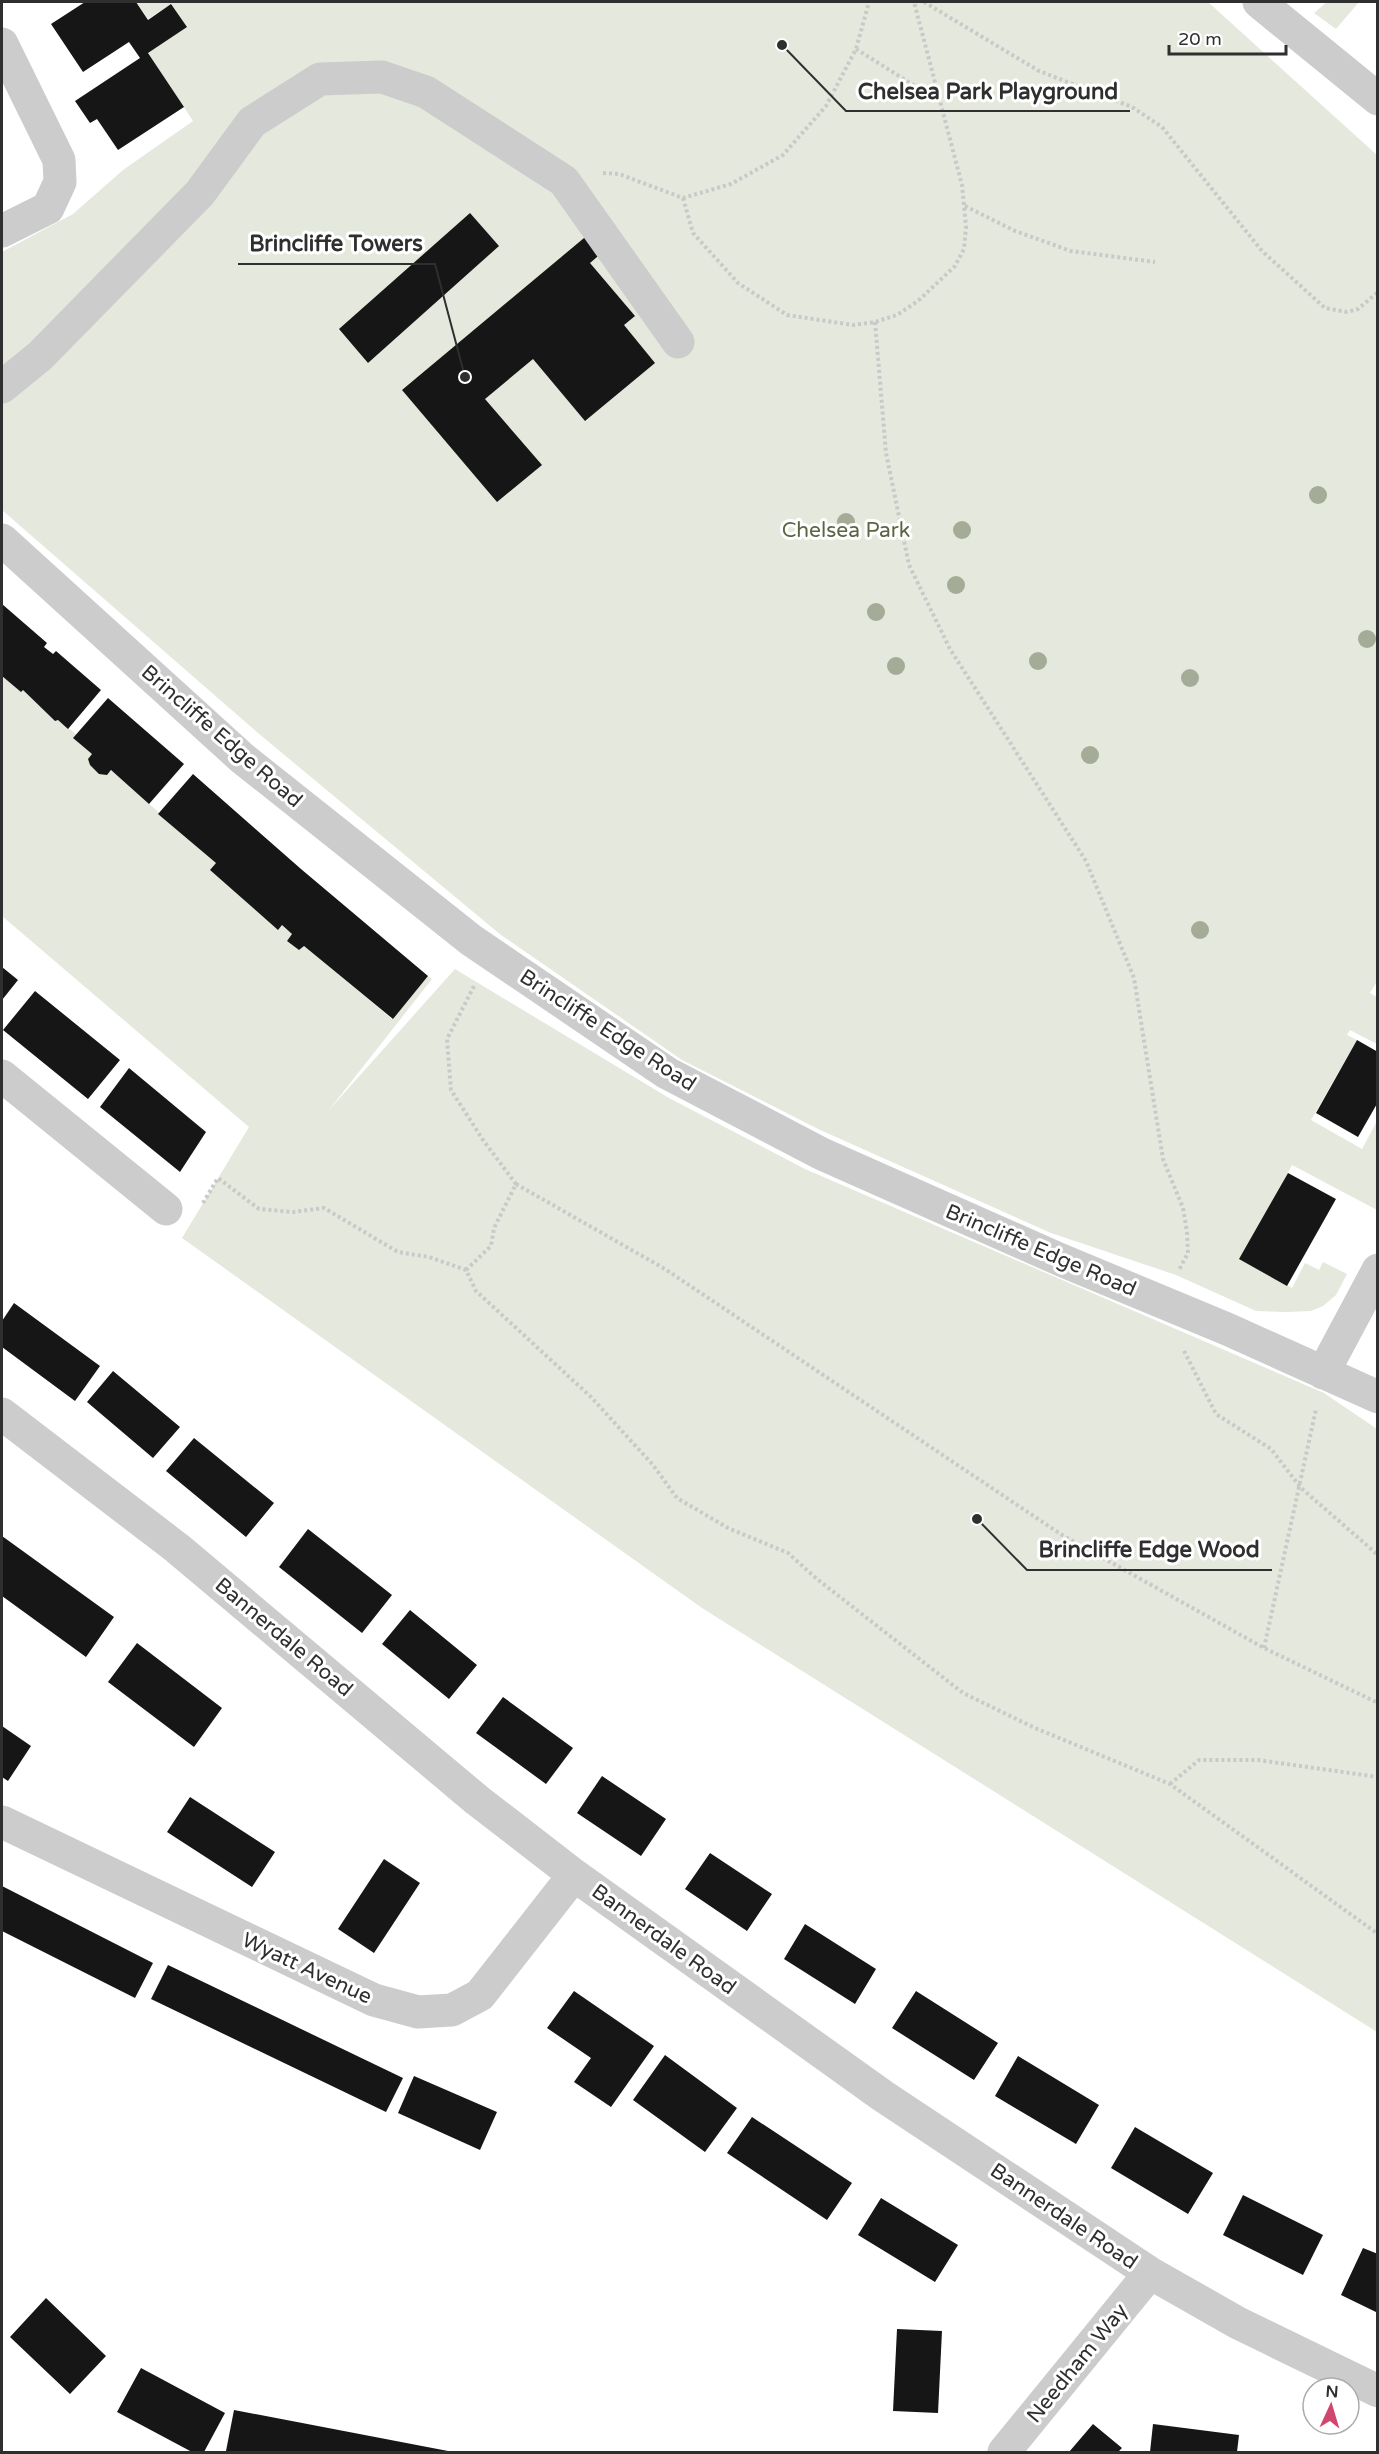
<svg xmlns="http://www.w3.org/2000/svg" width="1379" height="2454" viewBox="0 0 1379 2454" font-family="'Varela Round',sans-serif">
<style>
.green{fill:#e5e8dc}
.building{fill:#161616}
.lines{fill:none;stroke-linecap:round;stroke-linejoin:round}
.path{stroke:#c9c9c9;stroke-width:4;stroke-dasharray:3 3;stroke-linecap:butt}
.minor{stroke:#ccc;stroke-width:33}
.tree{fill:#a4ab97}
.labels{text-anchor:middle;stroke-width:6;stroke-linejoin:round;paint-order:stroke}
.park-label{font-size:21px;fill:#5a6642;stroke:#fff}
.street-label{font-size:21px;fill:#2f2f2f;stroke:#fff}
.leader{fill:none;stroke:#2f2f2f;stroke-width:2}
.callout-dot{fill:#2f2f2f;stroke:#fff;stroke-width:2}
.callout-label{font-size:22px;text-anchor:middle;font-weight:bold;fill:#2f2f2f;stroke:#fff;stroke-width:6;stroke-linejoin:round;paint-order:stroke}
</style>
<rect width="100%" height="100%" fill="#fff"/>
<path class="green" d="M136,2H1208L1377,155L1378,980L1370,993L1377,997V1044L1350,1030L1347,1035L1357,1040L1311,1120L1362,1149L1377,1121V1210L1292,1165L1240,1259L1292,1288L1305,1263L1319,1270L1323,1262L1347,1274L1336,1295L1323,1306L1311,1311L1287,1312L1256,1311L1176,1275L1051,1233L818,1129L682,1060L501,935L258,733L2,510V252L73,214L123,170L193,121L148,53L186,27L171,4L148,19Z
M1327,2H1359L1336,29L1314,13Z
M2,676L21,691L23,690L55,721L58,720L76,734L73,738L92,754L88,759C92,772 102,776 112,771L216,863L210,870L278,930L282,925L292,934L287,941L299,950L304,946L392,1019L428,976L432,979L329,1110L455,969L669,1098L805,1169L1324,1393L1377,1429V2032L702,1608L182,1238L249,1127L2,916Z"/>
<path class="building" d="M85,2H136L148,20L171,4L187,27L148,53L184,107L118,150L97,119L90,123L75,101L140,58L129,42L83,72L51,24Z
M470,213L499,246L368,363L339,329Z
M590,233L604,251L590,263L635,316L624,325L655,363L585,421L533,359L485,399L542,465L497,502L402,390Z
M2,604L47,643L44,647L53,654L56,651L101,690L68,729L58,720L55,721L23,690L21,692L2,676Z
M108,698L184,764L149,804L111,770L107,775L99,774L90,765L88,759L92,754L73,738Z
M193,774L301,869L428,976L393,1019L304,946L299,950L287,941L292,934L282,925L278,930L210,870L216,863L158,814Z
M2,967L18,980L2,1000Z
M35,991L120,1060L88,1099L3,1030Z
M1357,1040L1378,1052V1102L1358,1137L1316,1113Z
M129,1068L206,1132L180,1172L100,1107Z
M1288,1173L1336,1199L1287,1286L1239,1259Z
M14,1303L100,1366L75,1401L2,1347V1321Z
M113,1371L180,1427L153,1458L87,1402Z
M194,1438L274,1503L246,1537L166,1471Z
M308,1529L392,1595L362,1633L279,1567Z
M2,1536L114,1617L86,1657L2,1596Z
M410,1610L477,1665L449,1699L382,1644Z
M137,1643L222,1708L194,1747L108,1682Z
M503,1697L573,1748L546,1784L476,1733Z
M2,1726L31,1746L8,1781L2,1777Z
M602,1776L666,1819L641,1856L577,1813Z
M190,1797L275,1852L252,1887L167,1832Z
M710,1853L772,1894L747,1931L685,1889Z
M384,1859L420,1883L374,1953L338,1929Z
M2,1886L153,1963L135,1998L2,1931Z
M805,1924L876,1969L855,2004L784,1959Z
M168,1965L403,2078L386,2112L151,1999Z
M574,1991L654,2046L611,2107L574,2082L591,2058L547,2028Z
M916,1991L998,2043L974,2080L892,2028Z
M665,2055L737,2108L705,2152L633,2100Z
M1018,2056L1099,2105L1076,2144L995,2096Z
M414,2076L497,2112L480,2150L398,2113Z
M752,2117L852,2183L827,2220L727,2153Z
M1135,2127L1213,2173L1188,2214L1111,2168Z
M1243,2195L1323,2235L1303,2275L1223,2235Z
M881,2198L958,2245L935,2282L858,2235Z
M1363,2248L1378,2254V2313L1341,2295Z
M46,2298L106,2356L70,2394L10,2337Z
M897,2329L942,2331L938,2413L893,2411Z
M141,2368L225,2413L204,2452H192L117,2412Z
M234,2410L448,2451V2452L226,2451Z
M1093,2424L1122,2448L1118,2452H1069Z
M1153,2424L1239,2435L1237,2452H1150Z"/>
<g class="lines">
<path class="path" d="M924,2L1039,71L1132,107L1162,127L1262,251L1325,308L1347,312L1358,309L1378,292
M856,49L939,101
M603,173L619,174L683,198L731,184L783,155L826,106L856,49L869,2
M683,198L693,233L738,283L787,315L853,325L875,322L897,315L918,301L955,266L964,249L966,227L962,185L914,2
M965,206L1015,231L1071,251L1155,262
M875,322L886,453L909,565L950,649L1086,861L1134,978L1163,1159L1183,1208L1187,1232L1188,1253L1179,1270
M516,1184L665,1269L1062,1535L1264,1648L1378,1703
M203,1203L218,1178L259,1209L293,1212L324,1208L398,1252L429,1257L466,1270L476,1291L591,1397L653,1465L677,1498L728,1528L788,1553L817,1579L963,1693L1035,1728L1170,1784L1378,1934
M466,1270L491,1246L494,1228L516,1184L483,1140L451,1090L447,1039L474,986
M1184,1351L1216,1414L1271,1449L1301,1488L1378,1555
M1264,1648L1316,1409
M1170,1784L1199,1760H1258L1378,1777"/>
<path class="minor" d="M1259,2L1378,99
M2,44L59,160L60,182L48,208L2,231
M2,387L40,356L200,193L252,122L320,79L382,77L426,92L564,181L678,342
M2,540L242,758L471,940L667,1073L822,1154L1061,1260L1227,1329L1378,1397
M2,1076L166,1209
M1323,1373L1378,1270
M2,1414L177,1548L477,1800L574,1875L883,2096L1150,2273L1238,2323L1378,2391
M2,1822L374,2000L418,2012L452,2010L480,1995L574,1875
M1004,2452L1150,2273"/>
</g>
<g class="tree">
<circle cx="1318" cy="495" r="9"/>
<circle cx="846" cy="522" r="9"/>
<circle cx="962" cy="530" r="9"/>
<circle cx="956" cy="585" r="9"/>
<circle cx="876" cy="612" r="9"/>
<circle cx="1367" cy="639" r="9"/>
<circle cx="1038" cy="661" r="9"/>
<circle cx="896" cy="666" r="9"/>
<circle cx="1190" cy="678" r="9"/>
<circle cx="1090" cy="755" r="9"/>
<circle cx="1200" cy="930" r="9"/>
</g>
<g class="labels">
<g class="park-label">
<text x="846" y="537">Chelsea Park</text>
</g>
<g class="street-label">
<text transform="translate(222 736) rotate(41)" y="7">Brincliffe Edge Road</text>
<text transform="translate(608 1030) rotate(33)" y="7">Brincliffe Edge Road</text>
<text transform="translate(1041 1250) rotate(23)" y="7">Brincliffe Edge Road</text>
<text transform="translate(284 1637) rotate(40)" y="7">Bannerdale Road</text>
<text transform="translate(664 1939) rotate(36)" y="7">Bannerdale Road</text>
<text transform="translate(307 1968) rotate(25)" y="7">Wyatt Avenue</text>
<text transform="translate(1064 2216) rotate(34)" y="7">Bannerdale Road</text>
<text transform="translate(1077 2363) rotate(-51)" y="7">Needham Way</text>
</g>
</g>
<path class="leader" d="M782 45L846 111H1130M465 377L435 264H238M977 1519L1027 1570H1272"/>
<g class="callout-dot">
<circle cx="782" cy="45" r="6"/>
<circle cx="465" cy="377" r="6"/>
<circle cx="977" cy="1519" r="6"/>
</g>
<g class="callout-label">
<text x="988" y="99">Chelsea Park Playground</text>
<text x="336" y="251">Brincliffe Towers</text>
<text x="1149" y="1557">Brincliffe Edge Wood</text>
</g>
<rect width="1379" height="2454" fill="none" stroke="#2f2f2f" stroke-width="6"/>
<g transform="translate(1331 2406) rotate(4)"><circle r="28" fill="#ffffff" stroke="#acacac" stroke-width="1.5"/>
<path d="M0-4.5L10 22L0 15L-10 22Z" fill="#d1466e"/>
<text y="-9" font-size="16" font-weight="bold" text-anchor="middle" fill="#2f2f2f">N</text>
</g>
<path d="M1169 45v9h117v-9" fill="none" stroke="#2f2f2f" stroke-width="3"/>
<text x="1178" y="45" font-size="18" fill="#2f2f2f" stroke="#ffffff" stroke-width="4.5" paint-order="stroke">20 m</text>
</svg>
